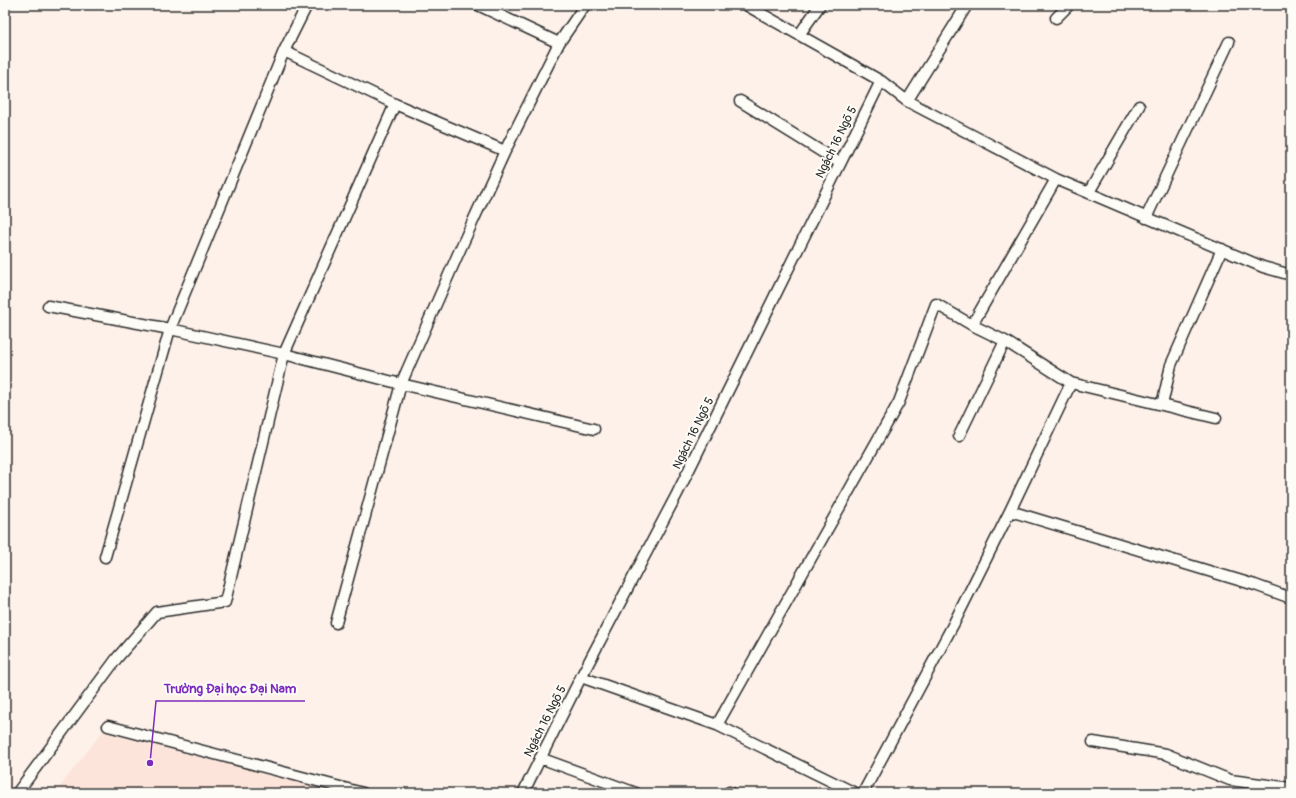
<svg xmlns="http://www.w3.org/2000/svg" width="1296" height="798" viewBox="0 0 1296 798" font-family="Pangolin,sans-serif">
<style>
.built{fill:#fde4da}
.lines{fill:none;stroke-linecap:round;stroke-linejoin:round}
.service-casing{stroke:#2b2b2b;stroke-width:13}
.service{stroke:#fdfcf7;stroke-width:10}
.labels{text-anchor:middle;stroke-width:4;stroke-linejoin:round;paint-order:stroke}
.street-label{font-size:12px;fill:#2b2b2b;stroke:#fdfcf7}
.leader{fill:none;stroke:#7b2cbf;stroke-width:1.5}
.callout-dot{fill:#7b2cbf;stroke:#fdfcf7;stroke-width:1.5}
.callout-label{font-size:13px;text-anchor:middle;font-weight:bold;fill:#7b2cbf;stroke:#fdfcf7;stroke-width:4;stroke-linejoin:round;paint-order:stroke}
</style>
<rect width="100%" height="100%" fill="#fdf1ea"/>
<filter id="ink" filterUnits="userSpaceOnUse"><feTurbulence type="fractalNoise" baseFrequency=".025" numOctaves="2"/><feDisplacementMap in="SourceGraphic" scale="8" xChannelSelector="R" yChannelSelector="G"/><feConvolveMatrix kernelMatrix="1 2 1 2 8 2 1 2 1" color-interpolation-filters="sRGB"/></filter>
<g filter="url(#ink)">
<path class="built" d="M102,732L339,793H55Z"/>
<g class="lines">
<defs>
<path id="service" d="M478,5L559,43
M746,5L881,81L907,101L1056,179L1263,267L1291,275
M1056,18L1069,5
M799,35L820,5
M284,51L395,104L505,151
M740,101L840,163
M907,101L967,5
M1056,179L972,325L1005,341L1071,383L1162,405L1171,365L1222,249
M1089,192L1139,106
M1146,218L1229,42
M48,306L170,329L284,354L401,384L594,429
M1162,405L1216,418
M959,436L1005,341
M1010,511L1255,585L1291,598
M105,557L170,329L284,51L307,5
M336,623L401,384L458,254L505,151L559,43L585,5
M581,677L717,725L899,402L936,304L972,325
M717,725L855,793
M108,726L363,793
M1093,742L1166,754L1230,780L1291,788
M540,758L636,793
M729,792L732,793
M17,793L117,658L157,612L225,602L284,354L395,104
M523,793L581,677L677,494L881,81
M863,793L954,623L1010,511L1071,383"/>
</defs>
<use href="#service" class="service-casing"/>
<use href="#service" class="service"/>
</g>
</g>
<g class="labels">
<g class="street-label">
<text transform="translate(836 142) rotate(-64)" y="4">Ngách 16 Ngõ 5</text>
<text transform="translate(693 433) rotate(-64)" y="4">Ngách 16 Ngõ 5</text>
<text transform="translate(545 721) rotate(-63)" y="4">Ngách 16 Ngõ 5</text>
</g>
</g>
<path class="leader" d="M150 763L156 701H305"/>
<circle class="callout-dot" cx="150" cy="763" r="4"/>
<g class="callout-label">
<text x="230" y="693">Trường Đại học Đại Nam</text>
</g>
<rect width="1296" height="798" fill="none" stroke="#fdfcf7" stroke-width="20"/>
<rect x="10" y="10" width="1276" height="778" fill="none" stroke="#2b2b2b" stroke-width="1.5" filter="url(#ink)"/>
</svg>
